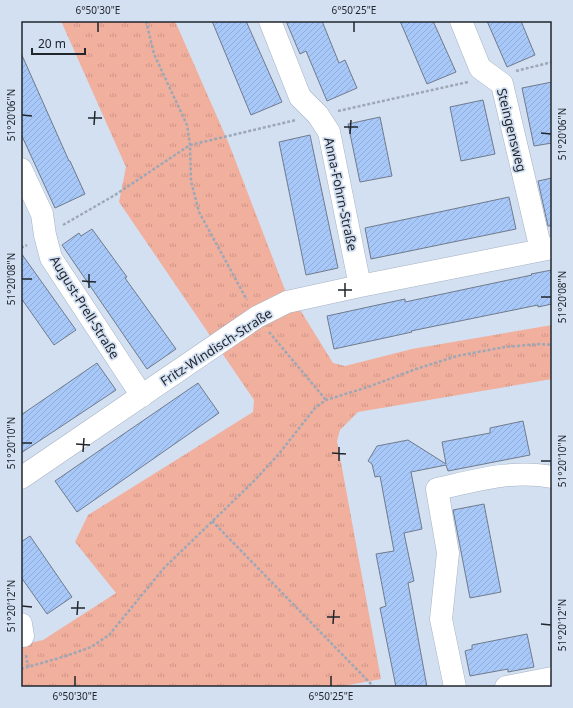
<svg xmlns="http://www.w3.org/2000/svg" width="573" height="708" viewBox="0 0 573 708" font-family="'Noto Sans',sans-serif">
<style>
.grass{fill:url(#grass-tufts)}
.building{fill:url(#building-hatch);stroke:#707b8c}
.lines{fill:none;stroke-linecap:round;stroke-linejoin:round}
.minor-casing{stroke:#a6b2c3;stroke-width:23}
.path{stroke:#9da8b7;stroke-width:2.5;stroke-dasharray:3 2;stroke-linecap:butt}
.minor{stroke:#fff;stroke-width:22}
.ticks{fill:none;stroke:#21262d;stroke-width:1.5}
.labels{text-anchor:middle;stroke-width:3.5;stroke-linejoin:round;paint-order:stroke}
.street-label{font-size:13px;fill:#21262d;stroke:#d3e0f2}
.neatline{fill:none;stroke:#21262d;stroke-width:1.5}
.ticks-label{font-size:10px;text-anchor:middle;fill:#21262d}
</style>
<defs>
<pattern id="grass-tufts" width="24" height="20" patternUnits="userSpaceOnUse"><rect width="24" height="20" fill="#f1af9d"/><path d="M3 7l-1-3M5 7V3M7 7l1-3M15 17l-1-3M17 17v-4M19 17l1-3" fill="none" stroke="#ce9688"/></pattern>
<pattern id="building-hatch" width="6" height="6" patternUnits="userSpaceOnUse"><rect width="6" height="6" fill="#a7c8f8"/><path d="M-1 1l2-2M0 6l6-6M5 7l2-2" fill="none" stroke="#8facd5"/></pattern>
</defs>
<rect width="100%" height="100%" fill="#d3e0f2"/>
<path class="grass" d="M61,21H175L229,144L285,290L302,313L333,363L345,366L412,349L552,325V379L358,412L340,430L337,441L381,679L338,687H21V645L43,640L116,593L75,542L88,515L253,412L254,400L119,202L126,167Z"/>
<path class="building" d="M212,21H246L282,102L251,115Z
M286,21H322L339,63L345,60L357,88L327,101L306,51L300,54Z
M400,21H433L456,72L427,84Z
M487,21H521L535,55L507,67Z
M21,53L69,161H70L85,194L55,208L21,134Z
M552,82V143L534,146L522,88Z
M483,100L495,154L461,161L450,107Z
M380,117L392,176L360,182L348,124Z
M310,135L338,268L306,275L279,142Z
M552,178V226H548L538,181Z
M509,197L516,229L371,259L365,228Z
M92,229L127,277L125,278L176,349L147,369L62,245L79,233L81,236Z
M21,253L76,330L54,345L21,298Z
M552,270V304L538,307V305L411,331L412,332L334,349L327,316L405,299V302L532,275L531,274Z
M97,363L116,390L21,453V415Z
M198,383L219,413L77,512L55,481Z
M523,421L530,455L448,471L446,465L411,472L422,529L404,533L414,581L408,583L427,687H396L380,608L386,606L376,554L394,551L380,476L375,477L372,464L368,461L377,446L408,440L446,464L442,442L490,433V428Z
M484,504L501,592L470,598L453,510Z
M30,536L72,597L47,614L21,577V542Z
M527,634L534,667L508,672V669L470,676L465,651L472,649V645Z"/>
<g class="lines">
<defs>
<path id="minor" d="M270,21L300,97L318,115L329,132L360,286
M461,21L480,68L502,84L541,250
M21,169L42,214L45,235L51,258L142,396
M21,478L257,317L287,302L360,286L552,248
M21,624L23,636
M455,687L441,619L448,553L437,489C474,481 513,469 552,477
M506,687L552,678"/>
</defs>
<use href="#minor" class="minor-casing"/>
<path class="path" d="M146,21L154,54L187,125L190,145L191,181L199,212L247,300
M516,71L552,62
M338,111L468,82
M63,225L115,195L190,145L296,120
M21,248L27,245
M269,332L326,400
M212,521L374,687
M26,655L28,667
M21,669L66,656L91,647L109,635L164,568L253,482L278,455L315,408L326,400L368,387L416,369L457,356L505,347L540,344L552,345"/>
<use href="#minor" class="minor"/>
</g>
<path class="ticks" d="M98,32V22M354,32V22M22,115L32,116M88,118H102M94,125L95,111M344,127H358M541,133L551,134M350,134L351,120M22,279H32M82,281L96,282M89,288V274M338,290H352M345,297V283M541,297H551M22,443H32M76,444L90,445M83,452L84,438M332,453L346,454M339,461V447M541,461H551M22,606L32,607M71,608H85M77,615L78,601M327,617H340M333,624L334,610M541,624L551,625M75,686V676M331,686V676"/>
<g class="labels">
<g class="street-label">
<text transform="translate(512 130) rotate(76)" y="5">Steingensweg</text>
<text transform="translate(341 194) rotate(78)" y="5">Anna-Fohrn-Straße</text>
<text transform="translate(85 307) rotate(58)" y="5">August-Prell-Straße</text>
<text transform="translate(216 347) rotate(-33)" y="5">Fritz-Windisch-Straße</text>
</g>
</g>
<rect width="573" height="708" fill="none" stroke="#d3e0f2" stroke-width="44"/>
<path d="M32 48v6h53v-6" fill="none" stroke="#21262d" stroke-width="2"/>
<text x="38" y="48" font-size="12" fill="#21262d" stroke="#d3e0f2" stroke-width="3" paint-order="stroke">20 m</text>
<rect x="22" y="22" width="529" height="664" class="neatline"/>
<g class="ticks-label">
<text x="98" y="14">6°50'30"E</text>
<text x="354" y="14">6°50'25"E</text>
<text transform="translate(11 115) rotate(-90)" y="4">51°20'06"N</text>
<text transform="translate(562 134) rotate(-90)" y="4">51°20'06"N</text>
<text transform="translate(11 279) rotate(-90)" y="4">51°20'08"N</text>
<text transform="translate(562 297) rotate(-90)" y="4">51°20'08"N</text>
<text transform="translate(11 443) rotate(-90)" y="4">51°20'10"N</text>
<text transform="translate(562 461) rotate(-90)" y="4">51°20'10"N</text>
<text transform="translate(11 606) rotate(-90)" y="4">51°20'12"N</text>
<text transform="translate(562 625) rotate(-90)" y="4">51°20'12"N</text>
<text x="75" y="700">6°50'30"E</text>
<text x="331" y="700">6°50'25"E</text>
</g>
</svg>
